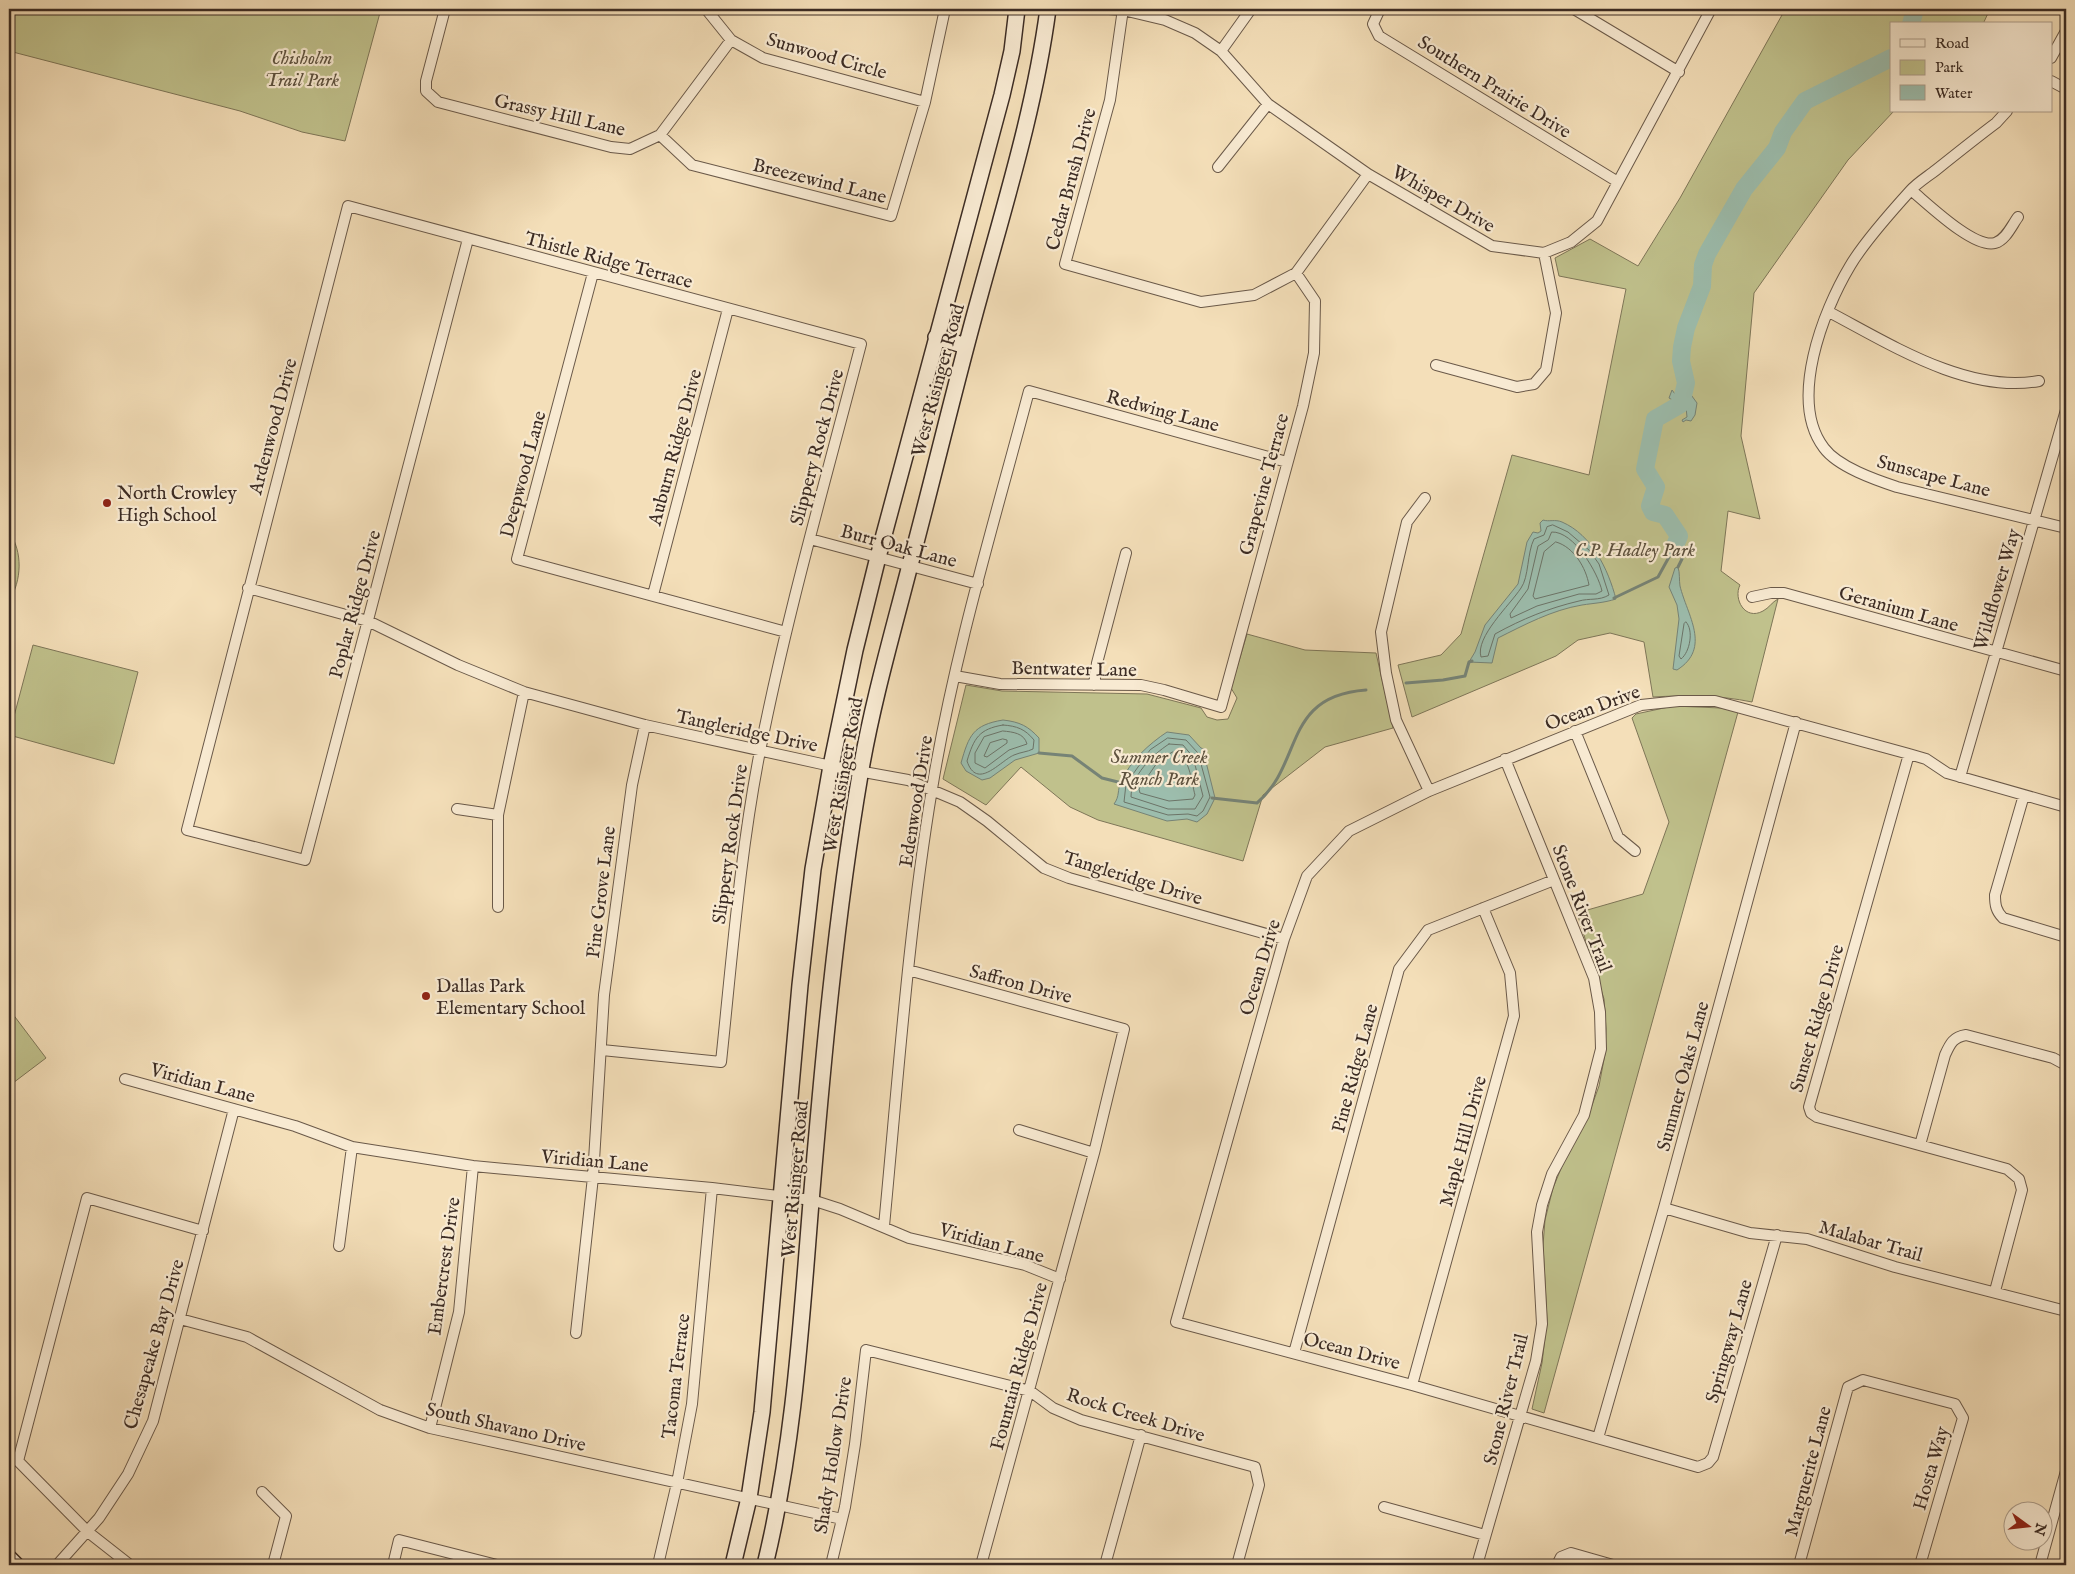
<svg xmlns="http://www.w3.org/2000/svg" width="2075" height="1574" viewBox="0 0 2075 1574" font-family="'IM FELL English',serif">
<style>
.green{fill:#c0c18c;stroke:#7e7658}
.water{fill:#9cbdad;stroke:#768376}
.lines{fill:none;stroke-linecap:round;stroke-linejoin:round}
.shore{stroke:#6c7468;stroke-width:1}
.stream{stroke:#768376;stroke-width:3}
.river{stroke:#9cbdad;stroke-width:18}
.street-casing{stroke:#6a5949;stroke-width:12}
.secondary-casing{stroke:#3c2c24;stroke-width:18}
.street{stroke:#f8ead2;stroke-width:10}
.secondary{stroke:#f8ead2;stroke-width:15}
.poi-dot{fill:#8f2418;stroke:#f8ead2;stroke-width:2}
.labels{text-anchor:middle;stroke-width:4.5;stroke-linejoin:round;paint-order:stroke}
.street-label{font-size:19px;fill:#3c2c24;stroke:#f8ead2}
.park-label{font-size:19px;font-style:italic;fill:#5d513e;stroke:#f8ead2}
.poi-label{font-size:19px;fill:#3c2c24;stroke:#f8ead2;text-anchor:start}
</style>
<rect width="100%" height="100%" fill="#f4dfb9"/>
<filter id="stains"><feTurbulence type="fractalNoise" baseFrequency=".004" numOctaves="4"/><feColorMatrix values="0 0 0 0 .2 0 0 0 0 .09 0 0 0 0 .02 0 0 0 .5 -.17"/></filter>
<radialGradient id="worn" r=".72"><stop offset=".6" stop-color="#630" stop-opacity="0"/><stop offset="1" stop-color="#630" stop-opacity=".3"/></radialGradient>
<path class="green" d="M9,9H381L345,141L302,132L240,111L9,51Z
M1771,9H1990L1983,24H1891V111H1894L1848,160L1754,293L1741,436L1760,519L1728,511L1721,571L1740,585C1733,599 1745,621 1763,611C1769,608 1772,602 1778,599L1752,702C1718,695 1687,695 1653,697L1644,642L1610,633L1578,640L1556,656L1412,717L1398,665L1441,655L1461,634L1512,455L1589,475L1626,289L1559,276L1555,258L1590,239L1638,266L1680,198L1782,15Z
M9,531C23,553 22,579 9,602Z
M1247,634L1305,650L1376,653L1393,728L1325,747L1263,795L1243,861L1098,820L1070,807L1021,767L986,805L943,779L966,685L1002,691L1147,694L1201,708L1207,717L1217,720L1228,719L1237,698L1231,688Z
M33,645L138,672L114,764L9,735Z
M1673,706L1721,708L1738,712L1544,1413L1532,1409L1542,1363L1547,1320L1543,1245L1545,1220L1553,1188L1565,1159L1587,1119L1599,1086L1605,1054L1606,1029L1604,999L1577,913L1643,894L1669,822L1632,718L1636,714Z
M9,1009L46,1058L9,1086Z"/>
<path class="water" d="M1672,390L1678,398L1685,390L1689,392L1697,403L1695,415L1691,421L1686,420L1683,422L1682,420L1687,417L1686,407L1682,406L1671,414L1677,405L1676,402L1669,398Z
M1543,520C1549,522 1555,519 1562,522C1592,535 1608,569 1616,599C1603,603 1595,603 1582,605C1552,610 1524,625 1498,638L1492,663L1469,662L1475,652L1485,625L1518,584L1527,542L1533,532L1538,533L1541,531L1540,523Z
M1678,567C1680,573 1679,580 1680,586C1687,615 1712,648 1677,670L1673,669L1679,619L1677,605L1669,587L1675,568Z
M1003,720C1020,722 1028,726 1039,738V753L1015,760L990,778L982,780L966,771L961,763C969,735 973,725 1003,720Z
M1167,732L1189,735L1201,748L1207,750L1204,754L1215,798L1207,814L1197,822L1187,819L1167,821L1114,804C1120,796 1117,790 1121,782C1130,761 1149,744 1167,732Z"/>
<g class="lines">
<path class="shore" d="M1553,525L1568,532L1589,550L1599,564L1609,595C1599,601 1589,598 1579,601C1549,608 1522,619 1495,634L1488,656L1481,657C1475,637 1510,605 1521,588C1529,577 1527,553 1534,539L1544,535L1547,527Z
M1552,532C1574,531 1598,573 1602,591L1596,594H1579L1537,606L1511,618L1510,614L1528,589L1538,546L1548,540Z
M1556,542C1574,547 1586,568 1589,585L1535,599L1533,596L1544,552Z
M1686,622C1694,630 1690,652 1681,659L1679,656L1684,624Z
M1003,725C1017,726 1025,729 1034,740L1033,749C1027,752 1021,752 1014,755C1000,761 977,791 967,761C974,738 979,729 1003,725Z
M1003,731C1013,732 1024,733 1027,744L1009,750L985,768L975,763V753L984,737Z
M1168,738L1186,740L1198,753L1210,797L1203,811L1197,816L1188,814L1168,815L1124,802L1126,784L1150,750Z
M1003,739L1007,740V743L987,757L984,756L990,743Z
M1169,744L1183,745L1193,757L1203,796L1195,809H1168L1131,797C1131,776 1152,755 1169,744Z
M1173,752C1190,754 1191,781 1195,795L1193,799L1169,801L1140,793L1139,789L1159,760Z"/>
<path class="stream" d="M1677,543L1682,548V559L1678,567
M1614,598L1658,577L1674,548
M1406,683L1443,680L1465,676L1469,662L1472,661
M1039,753L1072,756L1102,778L1122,783
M1212,798L1257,803C1304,763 1282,696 1366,690"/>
<path class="river" d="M1911,24L1915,9
M1674,548L1679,536L1665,515L1653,512L1650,506L1656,487L1645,469L1655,419L1681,404L1686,383L1681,361L1682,347L1686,328L1702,286L1703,265L1707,254L1744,189L1777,148L1783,132L1805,101L1891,58"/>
<defs>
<path id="street" d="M445,9L426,81V91L438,102L611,147L630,149L660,135L731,40
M706,9L731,40L763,58L925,102
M1109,9L1123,10L1165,20L1195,33L1221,51L1268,104L1368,174L1492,246L1544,253L1571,242L1597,221L1711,9
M1123,9L1110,100L1065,264L1201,302L1254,295L1296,273L1368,174
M1380,9L1373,24L1379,36L1618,182
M1574,9L1679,72
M1221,51L1251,9
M2051,58L2066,31
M2051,81L2066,89
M2007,111L1996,123C1976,138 1956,154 1936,170C1927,177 1917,183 1910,191C1891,212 1864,242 1850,266C1823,311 1788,401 1824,448C1838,467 1876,480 1897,487L2066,528
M660,135L692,165L891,216L925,102L945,9
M1218,167L1268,104
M1911,190C1927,203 1974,249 1995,243C2006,240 2012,225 2018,217
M468,239L305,860L187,830L348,206L861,344C826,479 787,614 760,751C740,853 732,958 721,1062L602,1050
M593,273L517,559L786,632
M1829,312C1890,344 1967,394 2039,381
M1436,365L1517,387L1534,384L1546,370L1556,313L1544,253
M1425,498L1407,522L1381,632L1386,673L1396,720L1429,791
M810,539L978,584
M248,588L368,621L458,665L524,692L645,725L831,766L908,780L960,802L987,821L1044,868L1069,878L1284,939
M653,595L728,309
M1752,597L1771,593H1784L2066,671
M955,676L1000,684L1141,685L1164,690L1221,707L1303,406L1314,353L1315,301L1296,273
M1094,685L1097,663L1126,553
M1575,731L1618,837L1635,851
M1909,754L1809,1107L1811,1113L1817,1117L2007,1169L2019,1179L2022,1190L1995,1291
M1960,777L2066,410
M2024,795L1995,895C1995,905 1996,911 2003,918L2066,937
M457,809L498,815
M498,907V815L524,692
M908,970L1124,1029L1094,1153L981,1565
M125,1079L295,1126L352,1147L473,1166L712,1188L812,1200L840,1209L909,1238L1025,1265L1060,1279
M1019,1130L1094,1153
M1920,1145L1945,1055C1950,1044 1953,1037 1966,1035L2053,1058L2066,1065
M1664,1208L1750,1233L1807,1239L1895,1267L2066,1311
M884,1226C898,1080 908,933 932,789C954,654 994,523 1029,391L1287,462
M1777,1235L1713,1457L1708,1463L1698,1467L1412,1385L1176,1322L1284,939L1307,876L1349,831L1429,791L1641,705L1679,701H1715L1909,754L1926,759L1947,773L2066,807
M339,1246L352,1147
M180,1319L247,1337L380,1410L430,1428L842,1519
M576,1333L593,1177L604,995L632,785L645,725
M1294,1353L1399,969L1428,930L1554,880
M1412,1385L1514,1016L1510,973L1483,908
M430,1428L459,1312L473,1166
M1598,1438L1664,1208L1796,722
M262,1492L286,1516L273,1565
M1384,1507L1485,1535
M57,1565L99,1518L128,1474L153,1421L234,1109
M130,1565L88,1532L18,1461L87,1198L203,1231
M393,1565L399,1540L497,1565
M658,1565L677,1483L692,1404L712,1188
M831,1565L845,1507L855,1444L866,1350L1030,1391L1053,1408L1081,1420L1255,1467L1259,1485L1237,1565
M1105,1565L1141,1435
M1477,1565L1536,1361L1542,1324L1537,1232L1542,1205L1552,1174L1584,1115L1601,1049L1600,1012L1594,978L1505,759
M1557,1565L1561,1557L1571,1553L1613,1565
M1799,1565L1848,1387L1863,1380L1955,1404L1963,1418L1920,1565
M2040,1565L2066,1471"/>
<path id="secondary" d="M936,337L966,346
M9,1558L16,1565
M733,1565L749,1498L762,1412L800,985L813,869L831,766L855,650L878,557L1002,95L1012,51L1017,9
M765,1565C794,1446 801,1325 811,1202C823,1060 836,916 860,775C872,704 892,635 910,565C934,475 955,385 980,295C1006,200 1035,107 1048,9"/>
</defs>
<use href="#street" class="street-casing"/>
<use href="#secondary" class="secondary-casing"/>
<use href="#street" class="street"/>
<use href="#secondary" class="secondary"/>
</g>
<g class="poi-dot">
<circle cx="107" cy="503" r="5"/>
<circle cx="426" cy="996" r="5"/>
</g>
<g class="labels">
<g class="street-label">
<text transform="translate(827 55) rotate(16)" y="7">Sunwood Circle</text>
<text transform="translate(1495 86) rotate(32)" y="7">Southern Prairie Drive</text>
<text transform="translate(560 114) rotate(13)" y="7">Grassy Hill Lane</text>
<text transform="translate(1070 179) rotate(-75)" y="7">Cedar Brush Drive</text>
<text transform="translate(820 180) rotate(14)" y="7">Breezewind Lane</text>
<text transform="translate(1444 198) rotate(30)" y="7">Whisper Drive</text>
<text transform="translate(609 259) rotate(15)" y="7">Thistle Ridge Terrace</text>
<text transform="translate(937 380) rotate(-75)" y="7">West Risinger Road</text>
<text transform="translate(1163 410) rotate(15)" y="7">Redwing Lane</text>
<text transform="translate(272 426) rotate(-75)" y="7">Ardenwood Drive</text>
<text transform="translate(674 447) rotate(-75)" y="7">Auburn Ridge Drive</text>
<text transform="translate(816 447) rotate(-75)" y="7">Slippery Rock Drive</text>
<text transform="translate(522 474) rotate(-75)" y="7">Deepwood Lane</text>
<text transform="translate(1934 475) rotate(15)" y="7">Sunscape Lane</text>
<text transform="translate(1263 484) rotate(-75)" y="7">Grapevine Terrace</text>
<text transform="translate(899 545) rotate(15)" y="7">Burr Oak Lane</text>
<text transform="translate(1996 589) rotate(-74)" y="7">Wildflower Way</text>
<text transform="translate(354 604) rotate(-75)" y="7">Poplar Ridge Drive</text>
<text transform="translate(1899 608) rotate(16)" y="7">Geranium Lane</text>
<text transform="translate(1074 668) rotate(1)" y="7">Bentwater Lane</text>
<text transform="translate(1592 707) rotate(-20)" y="7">Ocean Drive</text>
<text transform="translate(747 730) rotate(12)" y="7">Tangleridge Drive</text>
<text transform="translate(842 775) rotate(-80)" y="7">West Risinger Road</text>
<text transform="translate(915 801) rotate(-81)" y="7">Edenwood Drive</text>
<text transform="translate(729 844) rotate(-82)" y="7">Slippery Rock Drive</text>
<text transform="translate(1133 877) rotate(17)" y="7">Tangleridge Drive</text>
<text transform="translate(600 892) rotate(-83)" y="7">Pine Grove Lane</text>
<text transform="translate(1583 908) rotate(69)" y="7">Stone River Trail</text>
<text transform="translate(1259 967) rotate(-73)" y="7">Ocean Drive</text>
<text transform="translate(1021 983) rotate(15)" y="7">Saffron Drive</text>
<text transform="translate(1816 1018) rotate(-74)" y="7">Sunset Ridge Drive</text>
<text transform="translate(1354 1068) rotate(-75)" y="7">Pine Ridge Lane</text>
<text transform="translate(1682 1076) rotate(-75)" y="7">Summer Oaks Lane</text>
<text transform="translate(203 1082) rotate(15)" y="7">Viridian Lane</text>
<text transform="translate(1462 1141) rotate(-75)" y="7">Maple Hill Drive</text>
<text transform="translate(595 1160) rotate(5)" y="7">Viridian Lane</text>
<text transform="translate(794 1179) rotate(-85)" y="7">West Risinger Road</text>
<text transform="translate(1871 1240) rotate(16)" y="7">Malabar Trail</text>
<text transform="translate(992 1242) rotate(15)" y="7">Viridian Lane</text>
<text transform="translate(443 1266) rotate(-82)" y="7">Embercrest Drive</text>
<text transform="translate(1728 1341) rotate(-74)" y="7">Springway Lane</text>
<text transform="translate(153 1344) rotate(-74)" y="7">Chesapeake Bay Drive</text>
<text transform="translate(1352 1350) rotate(15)" y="7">Ocean Drive</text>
<text transform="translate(1018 1366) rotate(-75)" y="7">Fountain Ridge Drive</text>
<text transform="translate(675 1376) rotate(-83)" y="7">Tacoma Terrace</text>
<text transform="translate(1505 1399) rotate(-76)" y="7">Stone River Trail</text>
<text transform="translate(1136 1414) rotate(17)" y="7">Rock Creek Drive</text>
<text transform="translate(506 1426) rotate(13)" y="7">South Shavano Drive</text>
<text transform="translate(832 1455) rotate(-81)" y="7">Shady Hollow Drive</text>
<text transform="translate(1930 1468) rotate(-74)" y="7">Hosta Way</text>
<text transform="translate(1807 1471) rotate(-75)" y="7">Marguerite Lane</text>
</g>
<g class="park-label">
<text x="302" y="64">Chisholm<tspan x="302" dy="22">Trail Park</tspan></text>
<text x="1635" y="556">C.P. Hadley Park</text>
<text x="1159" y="763">Summer Creek<tspan x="1159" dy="22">Ranch Park</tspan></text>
</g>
<g class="poi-label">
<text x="117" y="499">North Crowley<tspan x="117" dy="22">High School</tspan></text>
<text x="436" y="992">Dallas Park<tspan x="436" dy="22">Elementary School</tspan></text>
</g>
</g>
<rect width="2075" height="1574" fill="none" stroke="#f4dfb9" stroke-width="30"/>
<rect x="10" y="10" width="2055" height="1554" fill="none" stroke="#3c2c24" stroke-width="2.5"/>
<rect x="15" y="15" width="2045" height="1544" fill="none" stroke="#3c2c24"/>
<rect x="1890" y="22" width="162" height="90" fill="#f8ead2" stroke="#ad9e8c"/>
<rect x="1900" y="39" width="25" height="8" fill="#f8ead2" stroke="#ad9e8c"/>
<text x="1935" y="48" font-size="15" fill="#3c2c24">Road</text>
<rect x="1900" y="60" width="25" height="15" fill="#c0c18c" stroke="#ad9e8c"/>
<text x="1935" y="72" font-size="15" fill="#3c2c24">Park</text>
<rect x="1900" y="85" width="25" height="15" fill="#9cbdad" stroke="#ad9e8c"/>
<text x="1935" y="98" font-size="15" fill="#3c2c24">Water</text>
<g transform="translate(2028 1526) rotate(105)"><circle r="24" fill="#f8ead2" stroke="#ad9e8c"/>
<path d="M0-4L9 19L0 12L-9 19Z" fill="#8f2418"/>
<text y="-8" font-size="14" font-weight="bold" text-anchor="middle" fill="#3c2c24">N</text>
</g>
<rect width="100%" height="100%" filter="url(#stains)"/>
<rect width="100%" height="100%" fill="url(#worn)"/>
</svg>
